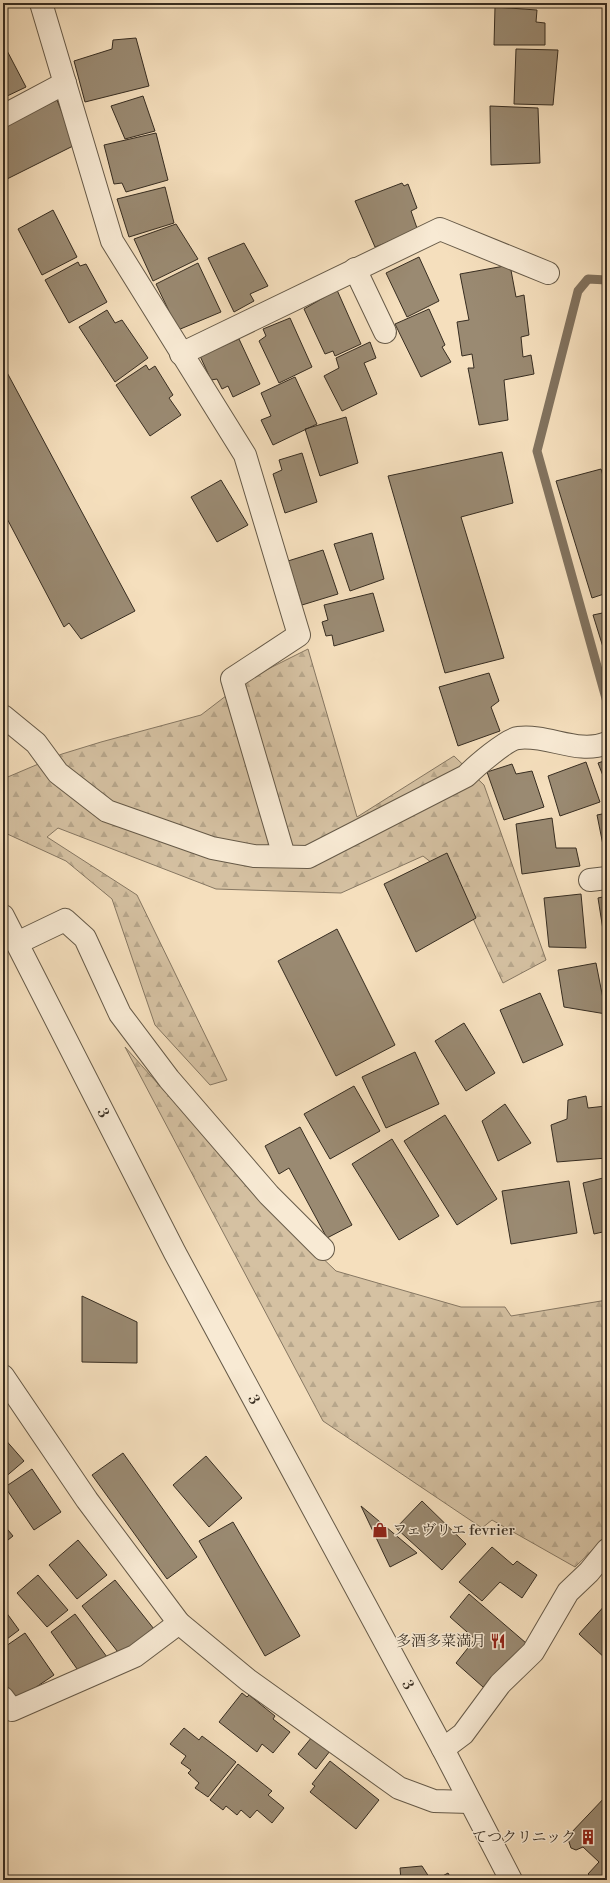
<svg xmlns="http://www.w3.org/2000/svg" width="610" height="1883" viewBox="0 0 610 1883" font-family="'Libre Bodoni','Noto Serif JP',serif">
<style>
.forest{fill:url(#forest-firs);stroke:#867762}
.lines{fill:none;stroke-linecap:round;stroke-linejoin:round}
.stream{stroke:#82735f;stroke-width:9}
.building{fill:#9a8a72;stroke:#372d21}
.minor-casing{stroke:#665a48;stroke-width:24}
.minor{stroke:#f8ead4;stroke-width:22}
.labels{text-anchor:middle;stroke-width:3;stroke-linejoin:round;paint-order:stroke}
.street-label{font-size:15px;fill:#372d21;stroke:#f8ead4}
.poi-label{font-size:15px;fill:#372d21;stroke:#f8ead4;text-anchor:end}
</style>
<defs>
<pattern id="forest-firs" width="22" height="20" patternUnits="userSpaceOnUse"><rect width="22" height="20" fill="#d5c1a2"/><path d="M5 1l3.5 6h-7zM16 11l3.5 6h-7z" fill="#b7a68b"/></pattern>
</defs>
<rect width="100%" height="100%" fill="#f5dfbd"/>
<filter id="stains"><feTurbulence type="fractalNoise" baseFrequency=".005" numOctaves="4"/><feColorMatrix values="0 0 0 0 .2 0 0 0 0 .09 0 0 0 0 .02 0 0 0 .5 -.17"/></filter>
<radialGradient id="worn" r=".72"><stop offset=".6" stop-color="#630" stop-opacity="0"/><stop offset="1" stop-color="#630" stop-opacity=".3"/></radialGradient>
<path class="forest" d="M308,649L357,817L454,756L484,785L546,960L503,983L456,882L423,856L341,893L216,889L58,828L47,837L137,895L227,1080L210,1085L155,1025L112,899L66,861L3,832V779L62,754L101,742L201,715L248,679Z
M125,1047L264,1202L336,1271L461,1307H505L511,1316L607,1300V1536L575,1567L492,1520L482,1528L323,1421Z"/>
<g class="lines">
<path class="stream" d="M607,280L588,279L578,291L537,451L607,702"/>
</g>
<path class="building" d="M144,3H160L145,7Z
M495,7L537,10L536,22L545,23V45H494Z
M136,38L149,86L85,102L74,61L112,49L113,40Z
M3,43L26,87L3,98Z
M516,49L558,50L553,105L514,104Z
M143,96L155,131L125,139L111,106Z
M57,100L75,145L3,181V127Z
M490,106L538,108L540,163L491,165Z
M156,133L168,180L126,192L122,183L114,184L104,145Z
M402,183L404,186L408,184L417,208L411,211L418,231L375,247L355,201Z
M165,187L174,223L129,237L117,199Z
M53,210L77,257L42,275L18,229Z
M176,224L198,259L153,281L134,239Z
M244,243L268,286L250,294L254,301L234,312L208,258Z
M419,257L439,301L407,317L386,273Z
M78,262L80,266L86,264L107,302L69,323L45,280Z
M198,263L221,312L178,330L156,284Z
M510,265L516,297L524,295L529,335L521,337L523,357L531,355L534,374L504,380L508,420L479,425L468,368H474L472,354L462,356L457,322L469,320L460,274Z
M337,290L361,344L335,356L333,351L325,354L304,309Z
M429,309L445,345L442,347L451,362L421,377L395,324Z
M107,310L115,323L122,320L148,358L115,382L79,327Z
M290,318L312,367L279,383L259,341L266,336L263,329Z
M239,339L260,384L233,397L228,386L222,389L217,379L211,380L200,356Z
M370,342L376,358L364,363L377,394L342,411L324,376L339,368L336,358Z
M3,365L135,611L81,639L69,623L64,627L3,511Z
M146,365L149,370L155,366L173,395L169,398L181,415L150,436L116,385Z
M295,377L317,424L273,445L261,420L271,416L261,393Z
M346,417L358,463L320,476L305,429Z
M502,452L513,503L461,517L504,658L445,673L388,476Z
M302,453L317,502L285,513L273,474L282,470L279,460Z
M601,469L607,489V593L592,598L556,481Z
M221,480L248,525L217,542L191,497Z
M372,533L384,579L350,591L334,544Z
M323,550L338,594L302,605L288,561Z
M373,593L384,631L334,646L332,635L326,636L322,622L328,620L324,605Z
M607,612V660L593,615Z
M489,673L499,701L491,707L500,731L458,746L439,687Z
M607,760V786L598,763Z
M586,762L600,802L560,816L548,776Z
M512,764L516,774L532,771L544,807L504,820L487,772Z
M607,813V859L606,860L597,815Z
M552,818L556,848H576L580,866L522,874L516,824Z
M447,853L476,918L416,952L384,884Z
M581,894L586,948L549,947L544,898Z
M607,896V948L606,949L598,898Z
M337,929L395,1045L336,1076L278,961Z
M596,963L606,1014L564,1007L558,970Z
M540,993L563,1045L523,1063L500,1010Z
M464,1023L495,1073L466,1091L435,1041Z
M415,1052L439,1104L386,1128L362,1077Z
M354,1086L380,1131L330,1159L304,1114Z
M586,1096L588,1108L606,1106L607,1158L557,1162L551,1125L567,1119L568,1100Z
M505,1104L531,1143L498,1161L482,1121Z
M445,1115L497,1199L457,1225L404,1141Z
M300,1127L352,1225L327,1238L289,1168L279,1174L265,1146Z
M392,1139L439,1216L399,1240L352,1164Z
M607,1177V1231L594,1234L583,1183Z
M569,1181L577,1233L511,1244L502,1191Z
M82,1296L137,1322V1363L82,1362Z
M3,1437L24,1461L3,1479Z
M123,1453L197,1557L167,1579L92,1475Z
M206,1456L242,1498L209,1527L173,1485Z
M32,1469L61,1512L34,1530L5,1487Z
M422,1501L466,1544L442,1570L396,1528Z
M361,1506L417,1553L390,1567Z
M233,1522L300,1636L265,1656L199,1541Z
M3,1524L13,1536L3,1544Z
M78,1540L107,1575L77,1599L49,1565Z
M492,1547L513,1565L517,1561L537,1575L522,1598L500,1582L482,1601L459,1582Z
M38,1575L68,1610L47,1627L17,1593Z
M115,1580L154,1629L121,1656L82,1606Z
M469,1594L526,1643L483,1687L456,1663L475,1639L450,1617Z
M607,1603V1660L579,1634Z
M3,1608L19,1630L3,1642Z
M75,1614L107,1657L82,1676L51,1632Z
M25,1633L54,1675L17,1700L3,1680V1648Z
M242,1693L247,1697L249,1695L275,1716L273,1719L290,1732L273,1753L262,1744L257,1752L219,1722Z
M184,1728L199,1740L202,1736L236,1762L208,1797L195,1788L199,1783L188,1773L191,1770L181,1763L186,1756L170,1744Z
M312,1737L330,1751L316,1769L298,1754Z
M330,1761L379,1800L356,1829L310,1792L315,1786L312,1784Z
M238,1764L272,1791L268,1795L284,1808L272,1823L257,1810L250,1818L241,1810L237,1815L226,1806L223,1810L210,1800Z
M607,1795V1880H594L588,1874L599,1862L583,1847L576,1850L571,1848L568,1839L570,1834Z
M422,1866L431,1880H401L400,1868Z
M448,1873L452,1880H439V1878Z"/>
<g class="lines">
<defs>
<g id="minor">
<path d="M41,3L112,241L245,455L299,635L232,679L284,856"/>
<path d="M3,116L65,83"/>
<path d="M355,269L385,332"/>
<path d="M181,354L440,229L548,273"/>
<path d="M3,716L36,743L58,773L107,811L212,848L254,856L308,857L466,776C475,767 507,739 518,738C548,734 578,755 607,743"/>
<path d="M590,880L607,878"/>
<path id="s1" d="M3,916L175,1253L443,1749L511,1880"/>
<path d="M17,943L65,920L85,938L120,1014L169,1079L269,1195L323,1249"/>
<path d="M3,1376L87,1500L179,1623L248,1680L399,1788L434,1801L470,1802"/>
<path d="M3,1698L12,1710L135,1656L179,1623"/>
<path d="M443,1749L463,1734L500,1684L533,1652L568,1592L589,1572L607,1550"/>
</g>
</defs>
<use href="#minor" class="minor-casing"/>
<use href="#minor" class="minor"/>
</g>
<defs>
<symbol id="shop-bare" viewBox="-9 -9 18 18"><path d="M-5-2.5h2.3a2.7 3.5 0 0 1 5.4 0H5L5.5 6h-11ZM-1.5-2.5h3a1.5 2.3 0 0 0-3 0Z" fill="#8f2418" stroke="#f8ead4" stroke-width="2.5" paint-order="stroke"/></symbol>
<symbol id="restaurant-bare" viewBox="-9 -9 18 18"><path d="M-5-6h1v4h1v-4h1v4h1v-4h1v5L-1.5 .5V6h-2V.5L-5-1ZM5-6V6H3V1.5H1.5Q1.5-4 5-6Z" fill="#8f2418" stroke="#f8ead4" stroke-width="2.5" paint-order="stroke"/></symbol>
<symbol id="building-bare" viewBox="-9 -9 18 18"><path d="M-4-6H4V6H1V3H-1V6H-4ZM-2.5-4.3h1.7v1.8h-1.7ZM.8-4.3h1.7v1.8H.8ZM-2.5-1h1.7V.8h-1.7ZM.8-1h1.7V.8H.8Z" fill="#8f2418" stroke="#f8ead4" stroke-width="2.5" paint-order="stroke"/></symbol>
</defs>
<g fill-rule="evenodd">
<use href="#shop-bare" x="369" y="1519" width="22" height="22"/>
<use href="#restaurant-bare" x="487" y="1630" width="22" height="22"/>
<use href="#building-bare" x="577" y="1826" width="22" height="22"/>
</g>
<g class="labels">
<g class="street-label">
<text dy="5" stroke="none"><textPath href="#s1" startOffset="221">3</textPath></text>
<text dy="5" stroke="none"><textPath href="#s1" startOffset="545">3</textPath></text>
<text dy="5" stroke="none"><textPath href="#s1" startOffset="869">3</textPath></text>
</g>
<g class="poi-label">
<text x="392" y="1535" text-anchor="start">フェヴリエ fevrier</text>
<text x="486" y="1646">多酒多菜満月</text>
<text x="576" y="1842">てつクリニック</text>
</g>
</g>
<rect width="610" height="1883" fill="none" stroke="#f5dfbd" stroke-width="16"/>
<rect x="4" y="4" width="602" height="1875" fill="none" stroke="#372d21" stroke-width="2"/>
<rect x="8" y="8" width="594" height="1867" fill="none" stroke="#372d21"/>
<rect width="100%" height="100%" filter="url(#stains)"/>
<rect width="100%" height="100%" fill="url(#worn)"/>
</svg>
